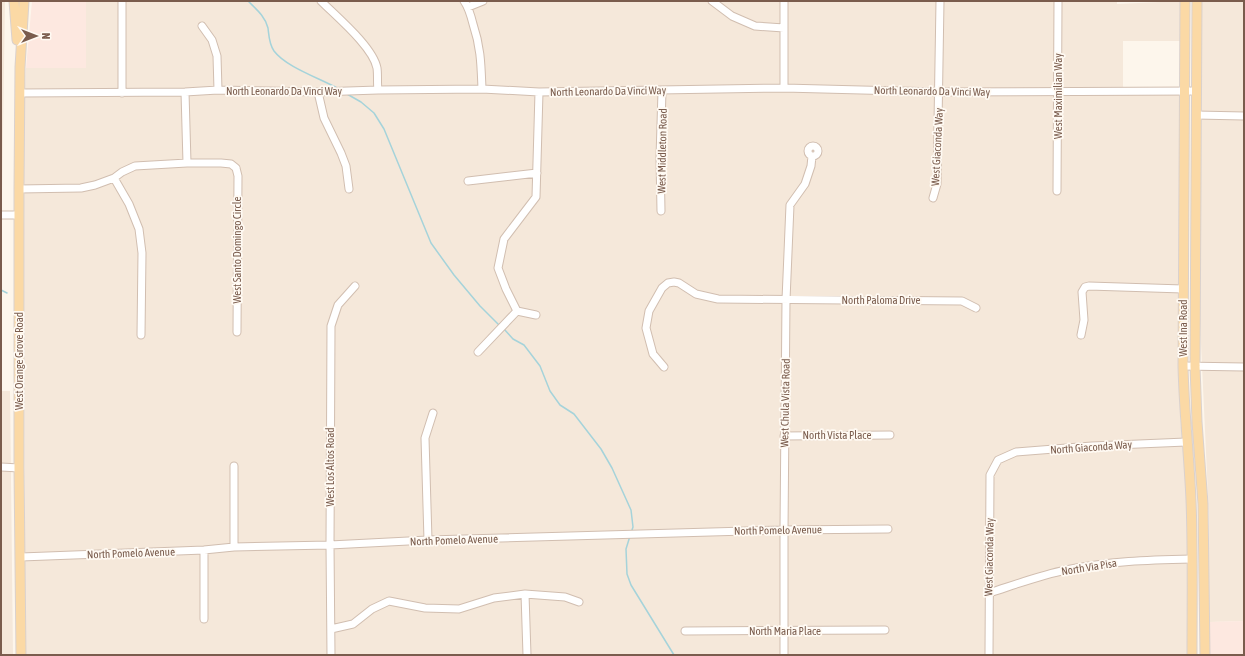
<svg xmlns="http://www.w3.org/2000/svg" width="1245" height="656" viewBox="0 0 1245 656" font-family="'Asap Condensed',sans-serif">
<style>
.residential{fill:#f5e8da}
.commercial{fill:#fde8e0}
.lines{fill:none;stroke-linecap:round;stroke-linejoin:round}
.stream{stroke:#a5d3da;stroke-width:1.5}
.minor-casing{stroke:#d1beb0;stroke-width:9}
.major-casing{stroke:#dad1cd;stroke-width:11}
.minor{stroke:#fff;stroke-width:7}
.major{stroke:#fbd9a5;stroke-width:9}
.labels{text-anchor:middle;stroke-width:3.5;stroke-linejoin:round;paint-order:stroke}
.street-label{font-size:11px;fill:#7a5c4d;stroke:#fffaf3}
</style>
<rect width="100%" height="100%" fill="#fdf6ec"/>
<path class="residential" d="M1,1H5L1,261Z
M86,1H1117V4L1181,1V41H1123V94L1179,95L1180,417L1186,485L1189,530L1188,655H25L24,119L26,68H86Z
M1202,1H1244V621L1209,622V517L1200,322Z
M1,391H10L13,655H1Z"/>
<path class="commercial" d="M32,1H86V68H26Z
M1244,621V655H1210L1209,622Z"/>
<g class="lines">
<path class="stream" d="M248,1C256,9 265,16 268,28C269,36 269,44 274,51C286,67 319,78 337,88
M347,94L361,102L374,113L384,129L431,243L454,275L480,306L499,325
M1,290L7,293
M504,329L513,339L524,345L540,366L550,391L560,405L574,414L601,449L612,468L631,510L633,527L631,533
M630,536L626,549L627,574L631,585L674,655"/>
<defs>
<path id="minor" d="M122,1V93
M321,1C337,17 373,47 377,68C378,75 377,83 378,90
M464,1C469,8 471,16 473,24C481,48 481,65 482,89
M712,1L732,16L755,26L784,28
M784,1V88
M468,7L483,1
M202,26L212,40L217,56L218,90
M185,92L187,163
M318,92L324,118L341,153L346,166L349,189
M20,93L185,92L218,90L318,92L378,90L482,89L539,92L784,88L939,92L1197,91
M1196,115L1244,116
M808 151a5 5 0 1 1 10 0a5 5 0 1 1-10 0Z
M236,168L238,176L237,332
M114,178L129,204L139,229L142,253L141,335
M468,181L537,173
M19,189L81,188L95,185L114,178L122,172L135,166L187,163H221L231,164L236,168
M1057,191L1058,1
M933,198L937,184L940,1
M661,211L660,158L662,91
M1,215H19
M536,315L517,311L506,289L498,268L504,239L536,197L539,92
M1081,335L1084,320L1082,292L1085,287L1089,286L1183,289
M478,352L517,311
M1183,366L1244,367
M664,367L653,354L646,328L649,311L662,288L668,283L674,282L679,283L696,294L718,299L962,301L976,308
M784,436L890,435
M234,466V547
M1,467L19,468
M428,540L425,438L433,413
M204,550V619
M21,557L204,550L234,547L330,545L428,540L784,530L888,529
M989,593C1014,585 1041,575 1066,570C1108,561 1149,560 1192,559
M525,594L527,655
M331,629L353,624L372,609L389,601L425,608L459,609L494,598L525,594L565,597L579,602
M685,631L885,630
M331,655L330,545L331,326L338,305L355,286
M784,655V530L786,300L790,205L805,184L811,166L812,156
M989,655L990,475L998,460L1016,452L1092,446L1186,442"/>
<path id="major" d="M14,1L17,40
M1185,1L1183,366C1184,411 1189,455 1191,500C1193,551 1192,603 1192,655
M1197,1L1195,366L1197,422L1203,504L1205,655
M21,655L19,468V189L20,67L24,1"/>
</defs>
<use href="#minor" class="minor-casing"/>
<use href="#major" class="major-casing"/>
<use href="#minor" class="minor"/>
<use href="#major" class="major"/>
</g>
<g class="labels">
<g class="street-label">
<text x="284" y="95">North Leonardo Da Vinci Way</text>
<text transform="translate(608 91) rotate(-1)" y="4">North Leonardo Da Vinci Way</text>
<text transform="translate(932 91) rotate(1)" y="4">North Leonardo Da Vinci Way</text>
<text transform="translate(1058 96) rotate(-90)" y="4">West Maximilian Way</text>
<text transform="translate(937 147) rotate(-87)" y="4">West Giaconda Way</text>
<text transform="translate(662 151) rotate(-89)" y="4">West Middleton Road</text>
<text transform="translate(237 250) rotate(-90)" y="4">West Santo Domingo Circle</text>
<text x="881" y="304">North Paloma Drive</text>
<text transform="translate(1183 328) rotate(-90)" y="4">West Ina Road</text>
<text transform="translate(19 361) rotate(-90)" y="4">West Orange Grove Road</text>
<text transform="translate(785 403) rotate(-89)" y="4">West Chula Vista Road</text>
<text x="837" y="439">North Vista Place</text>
<text transform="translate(1091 447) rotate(-4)" y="4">North Giaconda Way</text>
<text transform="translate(330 467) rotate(-90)" y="4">West Los Altos Road</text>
<text transform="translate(778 530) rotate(-1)" y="4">North Pomelo Avenue</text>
<text transform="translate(454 540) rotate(-2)" y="4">North Pomelo Avenue</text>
<text transform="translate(131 553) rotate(-2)" y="4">North Pomelo Avenue</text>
<text transform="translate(989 557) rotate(-89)" y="4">West Giaconda Way</text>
<text transform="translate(1089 567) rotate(-9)" y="4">North Via Pisa</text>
<text x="785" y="635">North Maria Place</text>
</g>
</g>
<rect width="1245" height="656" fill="none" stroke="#7a5c4d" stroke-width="4"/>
<g transform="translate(36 36) rotate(90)" stroke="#fffaf3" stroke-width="3" paint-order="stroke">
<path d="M0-3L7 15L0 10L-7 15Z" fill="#7a5c4d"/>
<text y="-6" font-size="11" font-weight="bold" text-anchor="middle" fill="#7a5c4d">N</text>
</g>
</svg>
